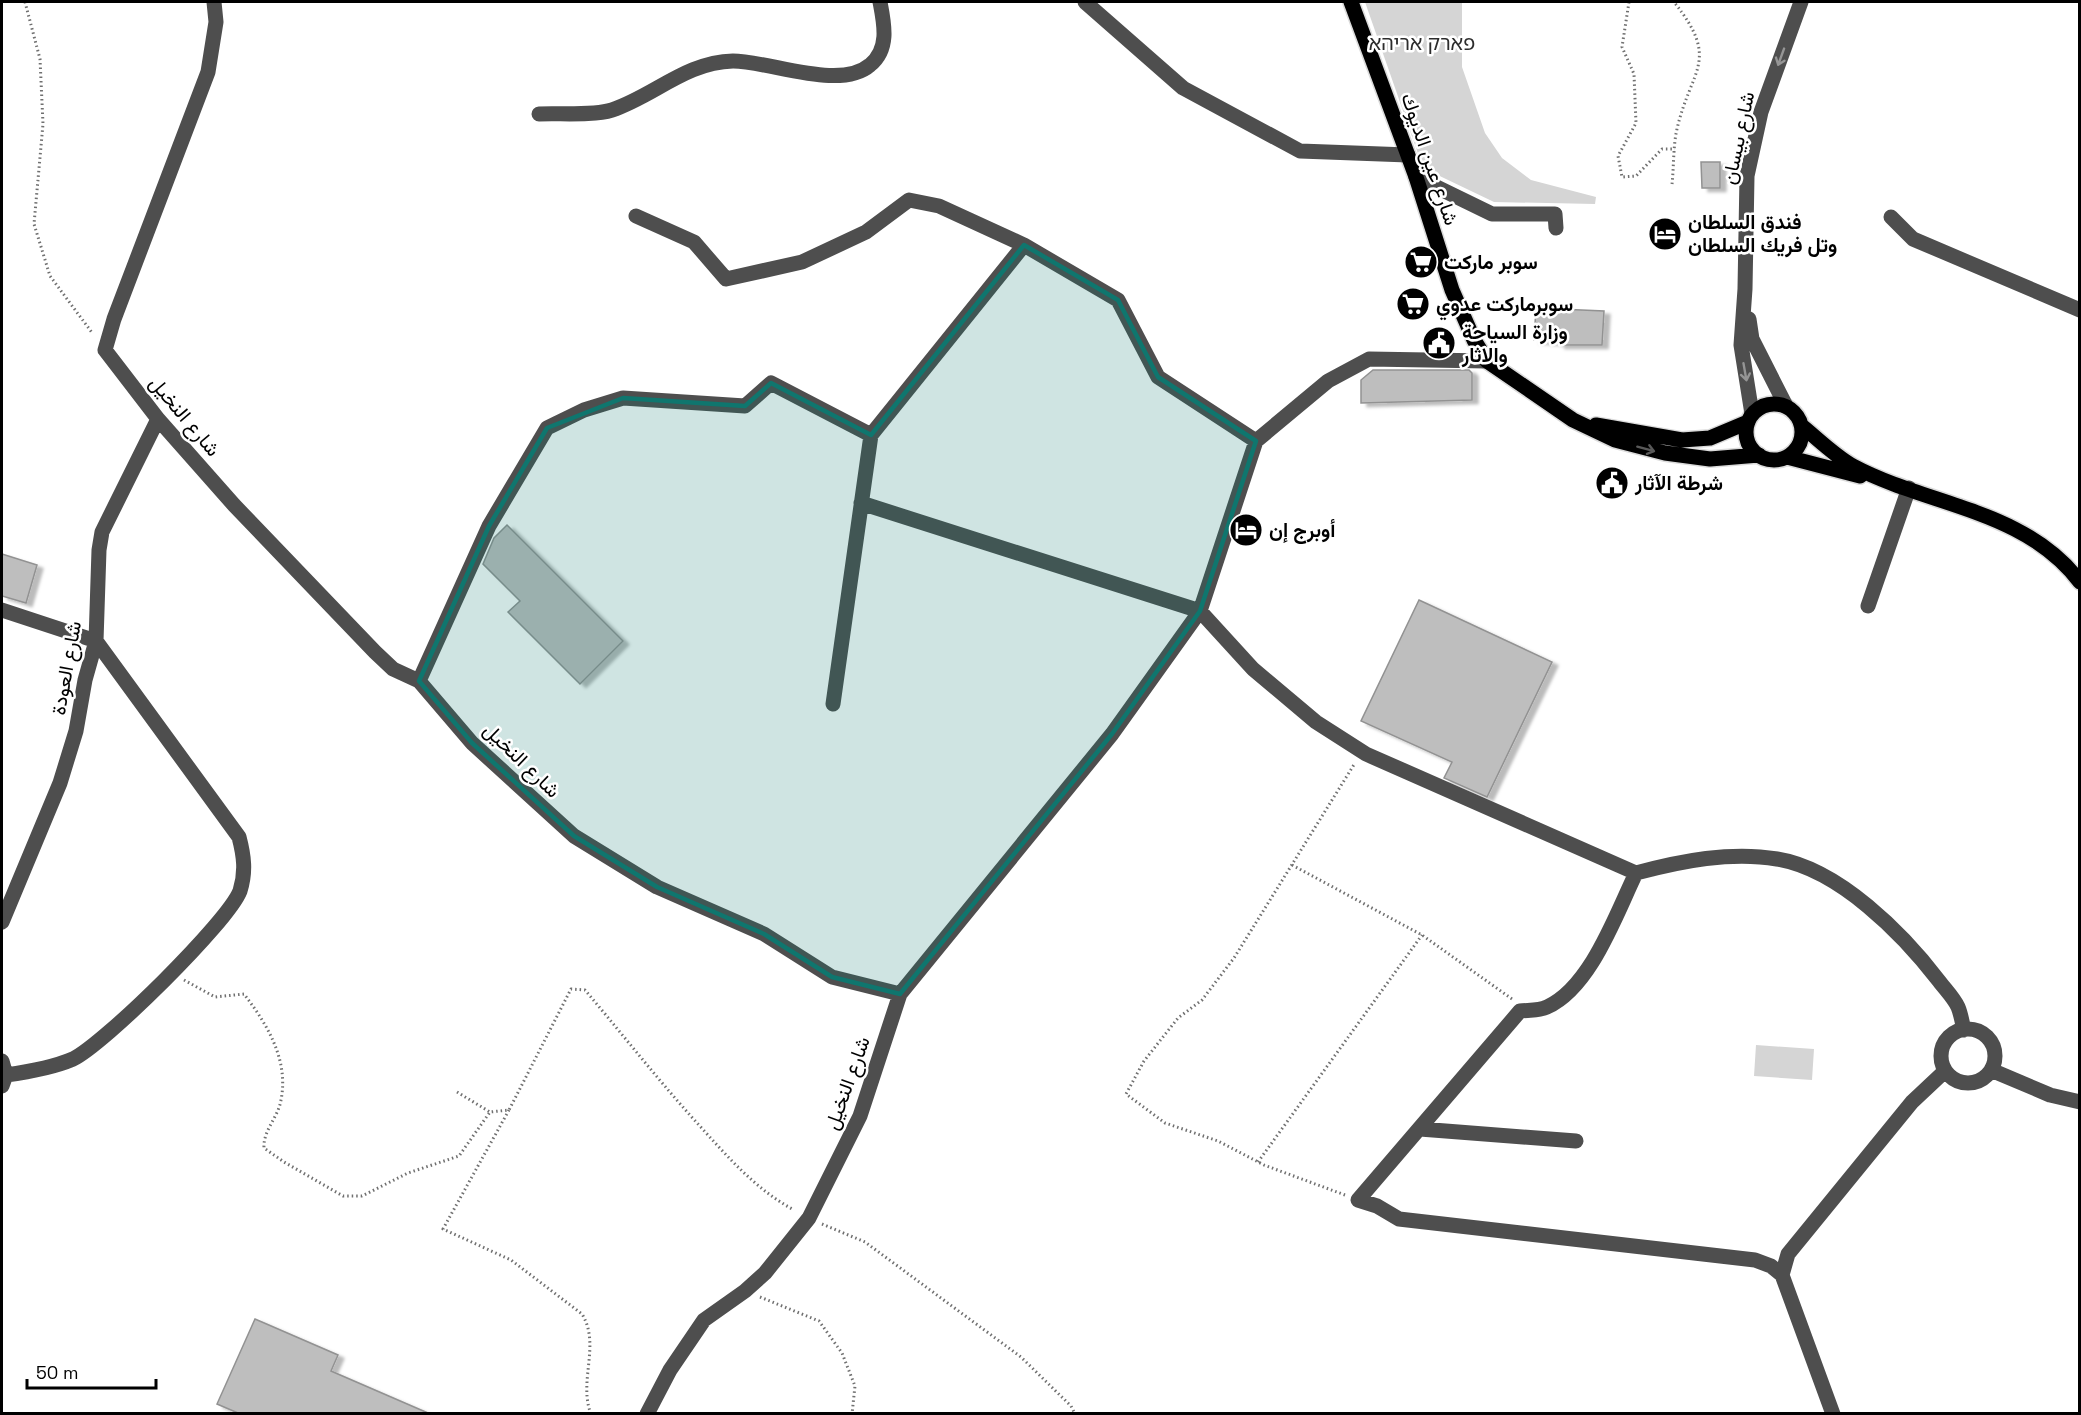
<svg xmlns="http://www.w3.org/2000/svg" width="2081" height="1415" viewBox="0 0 2081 1415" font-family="'Space Grotesk',Vazirmatn,'Noto Sans Hebrew',sans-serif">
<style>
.green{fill:#d5d5d5}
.building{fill:#bebebe;stroke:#929292;stroke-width:1.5;filter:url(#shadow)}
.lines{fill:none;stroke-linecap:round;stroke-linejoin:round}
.major-casing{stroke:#dbdbdb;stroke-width:18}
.path{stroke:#707070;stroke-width:3;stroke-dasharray:1.5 3;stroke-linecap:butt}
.minor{stroke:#4e4e4e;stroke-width:15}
.major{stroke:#000;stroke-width:15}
.oneway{stroke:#959595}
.oneway2{stroke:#595959}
.marked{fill:#0f766e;fill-opacity:0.2;stroke:#0f766e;stroke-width:4.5;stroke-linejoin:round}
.labels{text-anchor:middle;stroke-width:5;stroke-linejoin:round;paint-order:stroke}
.park-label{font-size:20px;fill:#2c2c2c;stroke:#fff}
.street-label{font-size:20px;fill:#000;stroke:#fff}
.poi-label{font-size:20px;font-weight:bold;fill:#000;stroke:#fff;text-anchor:start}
</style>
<defs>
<filter id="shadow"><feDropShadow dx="6" dy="3.5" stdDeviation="1.5" flood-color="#0004"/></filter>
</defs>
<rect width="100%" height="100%" fill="#fff"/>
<path class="green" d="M1365,2H1462V67L1485,133L1502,158L1531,180L1596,197L1595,204L1494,202L1423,168Z
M1756,1045L1814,1049L1812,1080L1754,1076Z"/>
<path class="building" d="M1701,162H1720V188H1702Z
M1536,308L1604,311L1602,345H1559L1558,342L1534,340Z
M1373,370H1469L1472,373V400L1361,403V380Z
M507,525L623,641L580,684L508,612L520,601L483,564L494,538Z
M2,554L37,565L26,603L2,596Z
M1419,600L1552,662L1487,797L1444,778L1452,762L1361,721Z
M255,1319L338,1355L331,1371L428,1413H238L217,1404Z"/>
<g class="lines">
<defs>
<path id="major" d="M1351,2L1416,177L1452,290L1474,340L1487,361L1573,420L1615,440L1665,453L1710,459L1759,455
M1746 432a28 28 0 1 1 56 0a28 28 0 1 1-56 0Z
M1596,425L1682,440L1710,438L1748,422
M1802,426C1818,439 1835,456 1853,466C1928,506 2025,509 2080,582
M1787,457L1860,476"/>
</defs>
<use href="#major" class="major-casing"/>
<path class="path" d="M25,2L40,59L43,124L34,224L50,276L93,334
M1629,2L1622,47L1634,74L1636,123L1618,156L1622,177L1636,176L1662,149H1675
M1672,184C1674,166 1673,146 1677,129C1691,68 1721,61 1674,2
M1292,865L1422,935L1512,999
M184,980L215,997L244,994C267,1024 289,1060 281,1100C278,1118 263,1130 264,1148L284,1162L343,1196H362L408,1173L459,1156L490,1112L509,1110L571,989L585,990C623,1035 659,1081 698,1124C728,1157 755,1189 794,1210
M457,1092L490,1112
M509,1110L443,1229L511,1260L582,1314C601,1345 578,1381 591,1414
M1258,1162L1422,935
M1345,1195L1264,1165L1218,1141L1165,1123L1126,1094L1144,1061L1178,1018L1202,1000L1234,958L1355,763
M822,1224L865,1242L1021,1357L1071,1406L1075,1414
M760,1297L819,1321L842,1353L855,1386L852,1414"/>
<path class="minor" d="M214,2L216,22L208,72L114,319L105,350L158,419L234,505L375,652L393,669L419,681L472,743L574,836L657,887L764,934L832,977L900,994L860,1116L809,1218L765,1273L745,1291L704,1320L670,1370L647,1414
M1085,2L1183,88L1300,151L1408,155
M539,114C559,113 593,116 612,110C654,96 686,62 733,61C770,61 840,91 870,65C890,49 884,23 880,2
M1416,177L1492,214H1555L1556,228
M636,216L694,242L726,279L802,262L866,232L909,200L939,206L1024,245
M1891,217L1913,239L2080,310
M1749,319L1752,339L1786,406
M1752,414L1741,345L1745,289L1747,176L1761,112L1801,2
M871,435L1024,245L1118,300L1158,377L1256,441
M861,503L1200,611L1253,669L1316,722L1366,754L1636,873C1681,861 1731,851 1777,859C1839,869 1903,934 1939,981C1945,989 1954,998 1958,1007C1961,1014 1962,1022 1964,1030
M1868,606L1909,488
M2,610L96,641L239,837C244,856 246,872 240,891C228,922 104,1044 73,1059C52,1068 28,1072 6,1075
M419,681L489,526L547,428L584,410L623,398L745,406L771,383L871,435L833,704
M1636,873C1616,914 1591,987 1547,1007C1539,1011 1528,1010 1520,1011L1358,1200L1377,1206L1399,1219L1755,1260L1771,1266L1782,1275
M2,922L60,783L76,731L85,680L96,641L99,550L102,532L158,419
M900,994L1112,734L1200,611L1256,441L1328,381L1369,359L1487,361
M1941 1056a27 27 0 1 1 54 0a27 27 0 1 1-54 0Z
M2,1061L6,1075L2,1086
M1991,1070L2050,1095L2080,1102
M1420,1129L1576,1141
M1833,1414L1782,1275L1788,1254L1912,1102L1945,1071"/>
<use href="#major" class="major"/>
</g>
<defs><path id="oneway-shaft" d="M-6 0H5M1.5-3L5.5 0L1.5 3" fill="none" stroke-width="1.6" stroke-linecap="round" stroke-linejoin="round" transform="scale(1.5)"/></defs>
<g class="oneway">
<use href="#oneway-shaft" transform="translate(1781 57) rotate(110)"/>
<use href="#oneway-shaft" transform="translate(1745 372) rotate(80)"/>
</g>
<use class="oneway2" href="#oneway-shaft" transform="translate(1646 449) rotate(15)"/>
<path class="marked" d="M1024,245L1118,300L1158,377L1256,441L1200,611L1112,734L900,994L832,977L764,934L657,887L574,836L472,743L419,681L489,526L547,428L623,398L745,406L771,383L871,435Z"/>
<defs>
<symbol id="hotel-disc" viewBox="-11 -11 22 22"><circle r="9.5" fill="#000" stroke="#fff"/><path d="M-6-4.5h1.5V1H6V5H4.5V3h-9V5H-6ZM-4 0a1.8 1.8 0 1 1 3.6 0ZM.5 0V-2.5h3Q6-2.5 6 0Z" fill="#fff"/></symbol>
<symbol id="supermarket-disc" viewBox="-11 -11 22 22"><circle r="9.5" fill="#000" stroke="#fff"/><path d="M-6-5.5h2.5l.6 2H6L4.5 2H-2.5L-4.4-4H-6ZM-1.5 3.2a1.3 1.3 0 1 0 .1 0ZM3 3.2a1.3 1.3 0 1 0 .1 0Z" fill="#fff"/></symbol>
<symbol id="civic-disc" viewBox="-11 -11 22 22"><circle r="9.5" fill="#000" stroke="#fff"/><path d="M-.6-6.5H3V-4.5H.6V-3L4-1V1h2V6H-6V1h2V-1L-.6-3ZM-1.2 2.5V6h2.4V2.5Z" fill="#fff"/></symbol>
</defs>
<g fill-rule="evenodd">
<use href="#hotel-disc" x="1646" y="215" width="38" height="38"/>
<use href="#supermarket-disc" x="1402" y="243" width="38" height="38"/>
<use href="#supermarket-disc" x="1394" y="285" width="38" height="38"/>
<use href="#civic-disc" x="1420" y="324" width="38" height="38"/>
<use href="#civic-disc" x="1593" y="464" width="38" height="38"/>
<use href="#hotel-disc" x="1227" y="511" width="38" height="38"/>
</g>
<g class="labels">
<g class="park-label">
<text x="1422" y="50">פארק אריהא</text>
</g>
<g class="street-label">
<text transform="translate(1738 138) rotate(-78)" y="7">شارع بيسان</text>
<text transform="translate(1430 159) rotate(71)" y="7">شارع عين الديوك</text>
<text transform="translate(185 416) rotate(50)" y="7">شارع النخيل</text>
<text transform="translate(66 668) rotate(-80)" y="7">شارع العودة</text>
<text transform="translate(522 760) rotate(44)" y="7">شارع النخيل</text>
<text transform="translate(847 1083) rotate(-70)" y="7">شارع النخيل</text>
</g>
<g class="poi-label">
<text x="1688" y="229">فندق السلطان<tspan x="1688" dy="23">وتل فريك السلطان</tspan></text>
<text x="1444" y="269">سوبر ماركت</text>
<text x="1436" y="311">سوبرماركت عدوي</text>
<text x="1462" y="339">وزارة السياحة<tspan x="1462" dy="23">والاثار</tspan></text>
<text x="1635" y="490">شرطة الآثار</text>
<text x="1269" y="537">أوبرج إن</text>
</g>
</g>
<rect width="2081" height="1415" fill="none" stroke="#000000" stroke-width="6"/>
<path d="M27 1379v9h129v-9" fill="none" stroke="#000000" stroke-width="3"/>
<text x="36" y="1379" font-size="18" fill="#000000" stroke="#ffffff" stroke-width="4.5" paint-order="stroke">50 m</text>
</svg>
